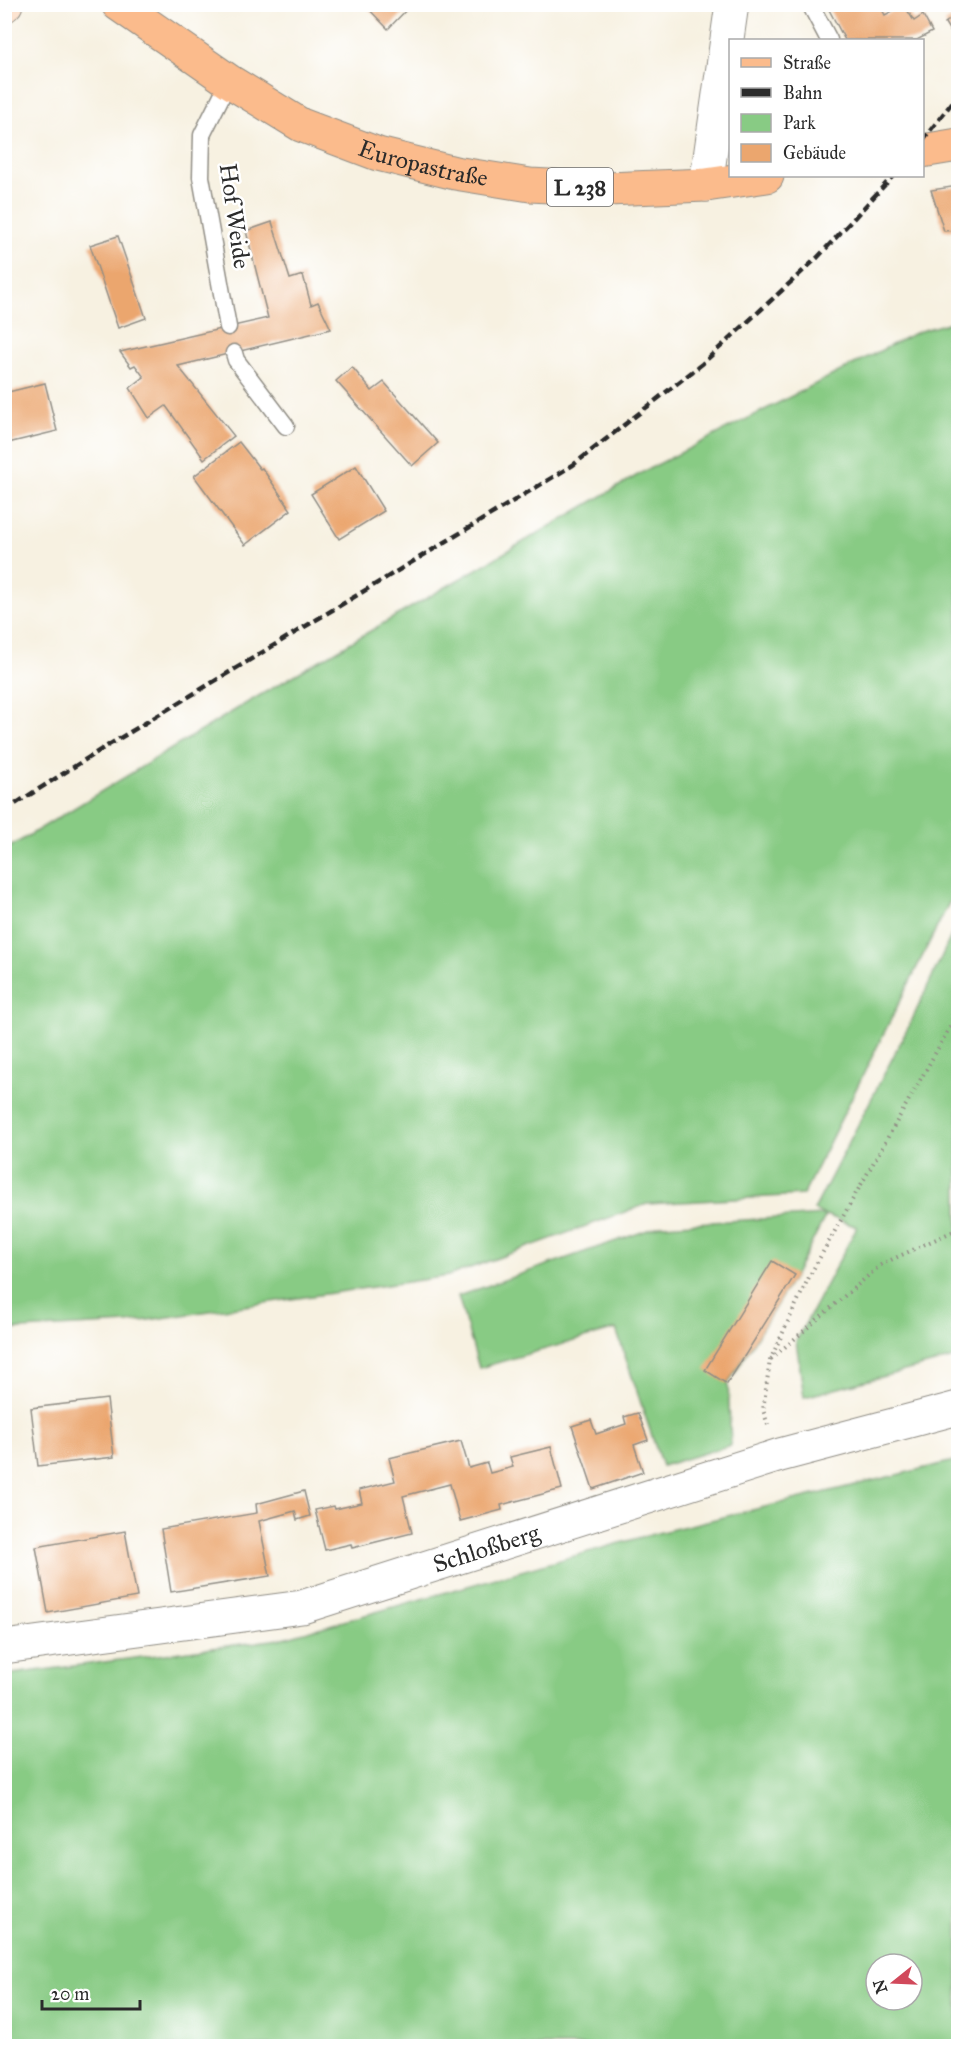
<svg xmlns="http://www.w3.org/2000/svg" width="963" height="2051" viewBox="0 0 963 2051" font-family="'IM FELL Great Primer',serif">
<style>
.green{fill:#88cb84;stroke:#5a7b58;stroke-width:1.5;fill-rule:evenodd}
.building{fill:#eba66e}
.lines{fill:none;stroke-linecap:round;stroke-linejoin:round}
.service-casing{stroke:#918e86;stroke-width:19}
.minor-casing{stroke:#918e86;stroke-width:35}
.tertiary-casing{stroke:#918e86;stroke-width:35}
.secondary-casing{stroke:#918e86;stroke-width:35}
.primary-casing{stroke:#918e86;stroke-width:35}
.path{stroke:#918e86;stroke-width:4;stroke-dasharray:1.5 4.5;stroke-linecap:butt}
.service{stroke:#fff;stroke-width:16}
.minor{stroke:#fff;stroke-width:33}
.tertiary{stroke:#fff;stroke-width:33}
.secondary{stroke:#fde4d1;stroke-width:33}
.primary{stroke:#fbbb8c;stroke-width:33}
.rail{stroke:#2b2b2b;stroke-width:4.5;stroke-dasharray:9 4.5;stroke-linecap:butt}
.labels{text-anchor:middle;stroke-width:5;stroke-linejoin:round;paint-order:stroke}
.shield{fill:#fff;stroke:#6b6b6b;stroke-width:1.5}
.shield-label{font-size:22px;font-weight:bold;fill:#2b2b2b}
.street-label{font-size:24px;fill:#2b2b2b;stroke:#fff}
</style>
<rect width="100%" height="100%" fill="#fff"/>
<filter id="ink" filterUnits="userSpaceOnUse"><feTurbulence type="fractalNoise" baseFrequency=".0167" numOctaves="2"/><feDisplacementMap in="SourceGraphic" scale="12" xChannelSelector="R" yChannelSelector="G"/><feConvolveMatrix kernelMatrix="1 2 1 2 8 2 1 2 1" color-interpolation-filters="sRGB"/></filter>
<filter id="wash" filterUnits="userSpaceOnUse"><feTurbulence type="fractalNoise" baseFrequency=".008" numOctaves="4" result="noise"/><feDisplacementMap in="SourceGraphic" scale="24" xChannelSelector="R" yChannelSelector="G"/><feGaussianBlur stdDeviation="1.35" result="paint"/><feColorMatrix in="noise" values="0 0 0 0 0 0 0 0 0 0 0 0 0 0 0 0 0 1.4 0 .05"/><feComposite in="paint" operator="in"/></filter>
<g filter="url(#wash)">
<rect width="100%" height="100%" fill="#f7f1e1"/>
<path class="green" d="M958,320V885L803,1195L647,1204L448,1276L128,1323L5,1330V850L245,704L643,472L917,332Z
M958,921V1357L804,1397L796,1341L857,1227L826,1215L795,1275L728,1384L731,1445L662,1466L616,1329L479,1368L458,1296L662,1225L824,1215L814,1210L912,1020Z
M958,1460V2046H5V1675L280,1639L645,1536ZM876,1964H912V2000H876Z"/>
<g id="blocks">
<path class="building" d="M364,4H412L388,29Z
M826,4H879L885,15L904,5L914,21L923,15L932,32L917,40H845Z
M958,14V44L945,23Z
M958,186V230L944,231L931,190Z
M272,222L290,279L303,275L311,305L318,302L331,329L178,366L234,436L204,459L166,406L149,418L130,388L144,377L135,365L131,367L120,352L268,318L246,231Z
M118,236L146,318L118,328L90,245Z
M352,367L372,391L384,382L438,443L412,466L336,381Z
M45,383L57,431L4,444V393Z
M239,442L260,469L262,468L291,510L245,545L194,476Z
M356,466L384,511L339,539L311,494Z
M772,1261L795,1275L727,1384L705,1370Z
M107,1399L114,1457L38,1466L31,1408Z
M638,1413L648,1440L634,1445L643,1472L593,1489L572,1426L591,1420L596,1434L626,1424L624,1417Z
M461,1441L469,1468L487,1463L490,1473L513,1467L510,1457L551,1447L562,1489L501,1505L502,1510L460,1521L450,1484L403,1496L412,1533L352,1548L351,1544L325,1550L315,1510L334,1506L335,1509L362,1503L359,1490L395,1481L389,1458Z
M304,1491L310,1516L297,1520L295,1511L259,1521L270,1576L171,1592L161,1529L257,1513L256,1504Z
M125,1531L137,1597L48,1613L36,1547Z"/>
</g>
</g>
<g filter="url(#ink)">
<use href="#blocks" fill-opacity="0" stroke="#918e86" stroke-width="1.5"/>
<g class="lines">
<defs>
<path id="service" d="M810,4L829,40
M228,327L201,177L202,135L229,81
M234,353L236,360L286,426"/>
<g id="minor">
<path id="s1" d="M4,1647L302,1607L780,1455L958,1408"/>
</g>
<path id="tertiary" d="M706,185L732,4"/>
<path id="secondary" d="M4,6L6,4"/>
<g id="primary">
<path id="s2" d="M118,4L229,81L301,125L378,154L455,173L530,185L607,189L706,185L767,176"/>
<path d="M922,151L958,145"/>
</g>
</defs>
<use href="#service" class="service-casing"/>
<use href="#minor" class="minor-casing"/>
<use href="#tertiary" class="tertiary-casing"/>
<use href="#secondary" class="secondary-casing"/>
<use href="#primary" class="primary-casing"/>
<path class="path" d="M771,1359L882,1264L958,1229
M768,1425L763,1410L770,1360L810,1275L958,1013"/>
<use href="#service" class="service"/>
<use href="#minor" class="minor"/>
<use href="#tertiary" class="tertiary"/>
<use href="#secondary" class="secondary"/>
<use href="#primary" class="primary"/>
<path class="rail" d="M922,141L958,95
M4,811L102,749L573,465L702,364L817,258L893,176"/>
</g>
</g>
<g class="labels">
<rect class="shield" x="547" y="168" width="66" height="38" rx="4.5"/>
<g class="shield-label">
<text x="580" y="195">L 238</text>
</g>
<g class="street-label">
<text dy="8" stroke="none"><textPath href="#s2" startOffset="348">Europastraße</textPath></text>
<text transform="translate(235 216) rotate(82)" y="8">Hof Weide</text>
<text dy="8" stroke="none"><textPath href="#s1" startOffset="494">Schloßberg</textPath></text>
</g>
</g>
<rect width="963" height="2051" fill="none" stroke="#fff" stroke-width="24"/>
<rect x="729" y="39" width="195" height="138" fill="#ffffff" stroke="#aaaaaa" stroke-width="1.5"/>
<rect x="741" y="58" width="30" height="9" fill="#fbbb8c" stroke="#aaaaaa" stroke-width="1.5"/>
<text x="783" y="69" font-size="18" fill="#2b2b2b">Straße</text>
<rect x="741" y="88" width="30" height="9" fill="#2b2b2b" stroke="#aaaaaa" stroke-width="1.5"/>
<text x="783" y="99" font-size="18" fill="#2b2b2b">Bahn</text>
<rect x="741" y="114" width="30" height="18" fill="#88cb84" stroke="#aaaaaa" stroke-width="1.5"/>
<text x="783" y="129" font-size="18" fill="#2b2b2b">Park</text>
<rect x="741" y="144" width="30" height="18" fill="#eba66e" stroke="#aaaaaa" stroke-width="1.5"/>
<text x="783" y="159" font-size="18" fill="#2b2b2b">Gebäude</text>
<g transform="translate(894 1982) rotate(252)"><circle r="28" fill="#ffffff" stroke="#aaaaaa" stroke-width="1.5"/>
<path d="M0-4.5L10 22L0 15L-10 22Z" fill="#d1495b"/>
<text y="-9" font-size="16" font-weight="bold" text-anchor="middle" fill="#2b2b2b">N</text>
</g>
<path d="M42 2000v9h98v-9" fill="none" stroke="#2b2b2b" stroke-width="3"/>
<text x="51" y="2000" font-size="18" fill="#2b2b2b" stroke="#ffffff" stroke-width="4.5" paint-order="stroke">20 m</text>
</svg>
